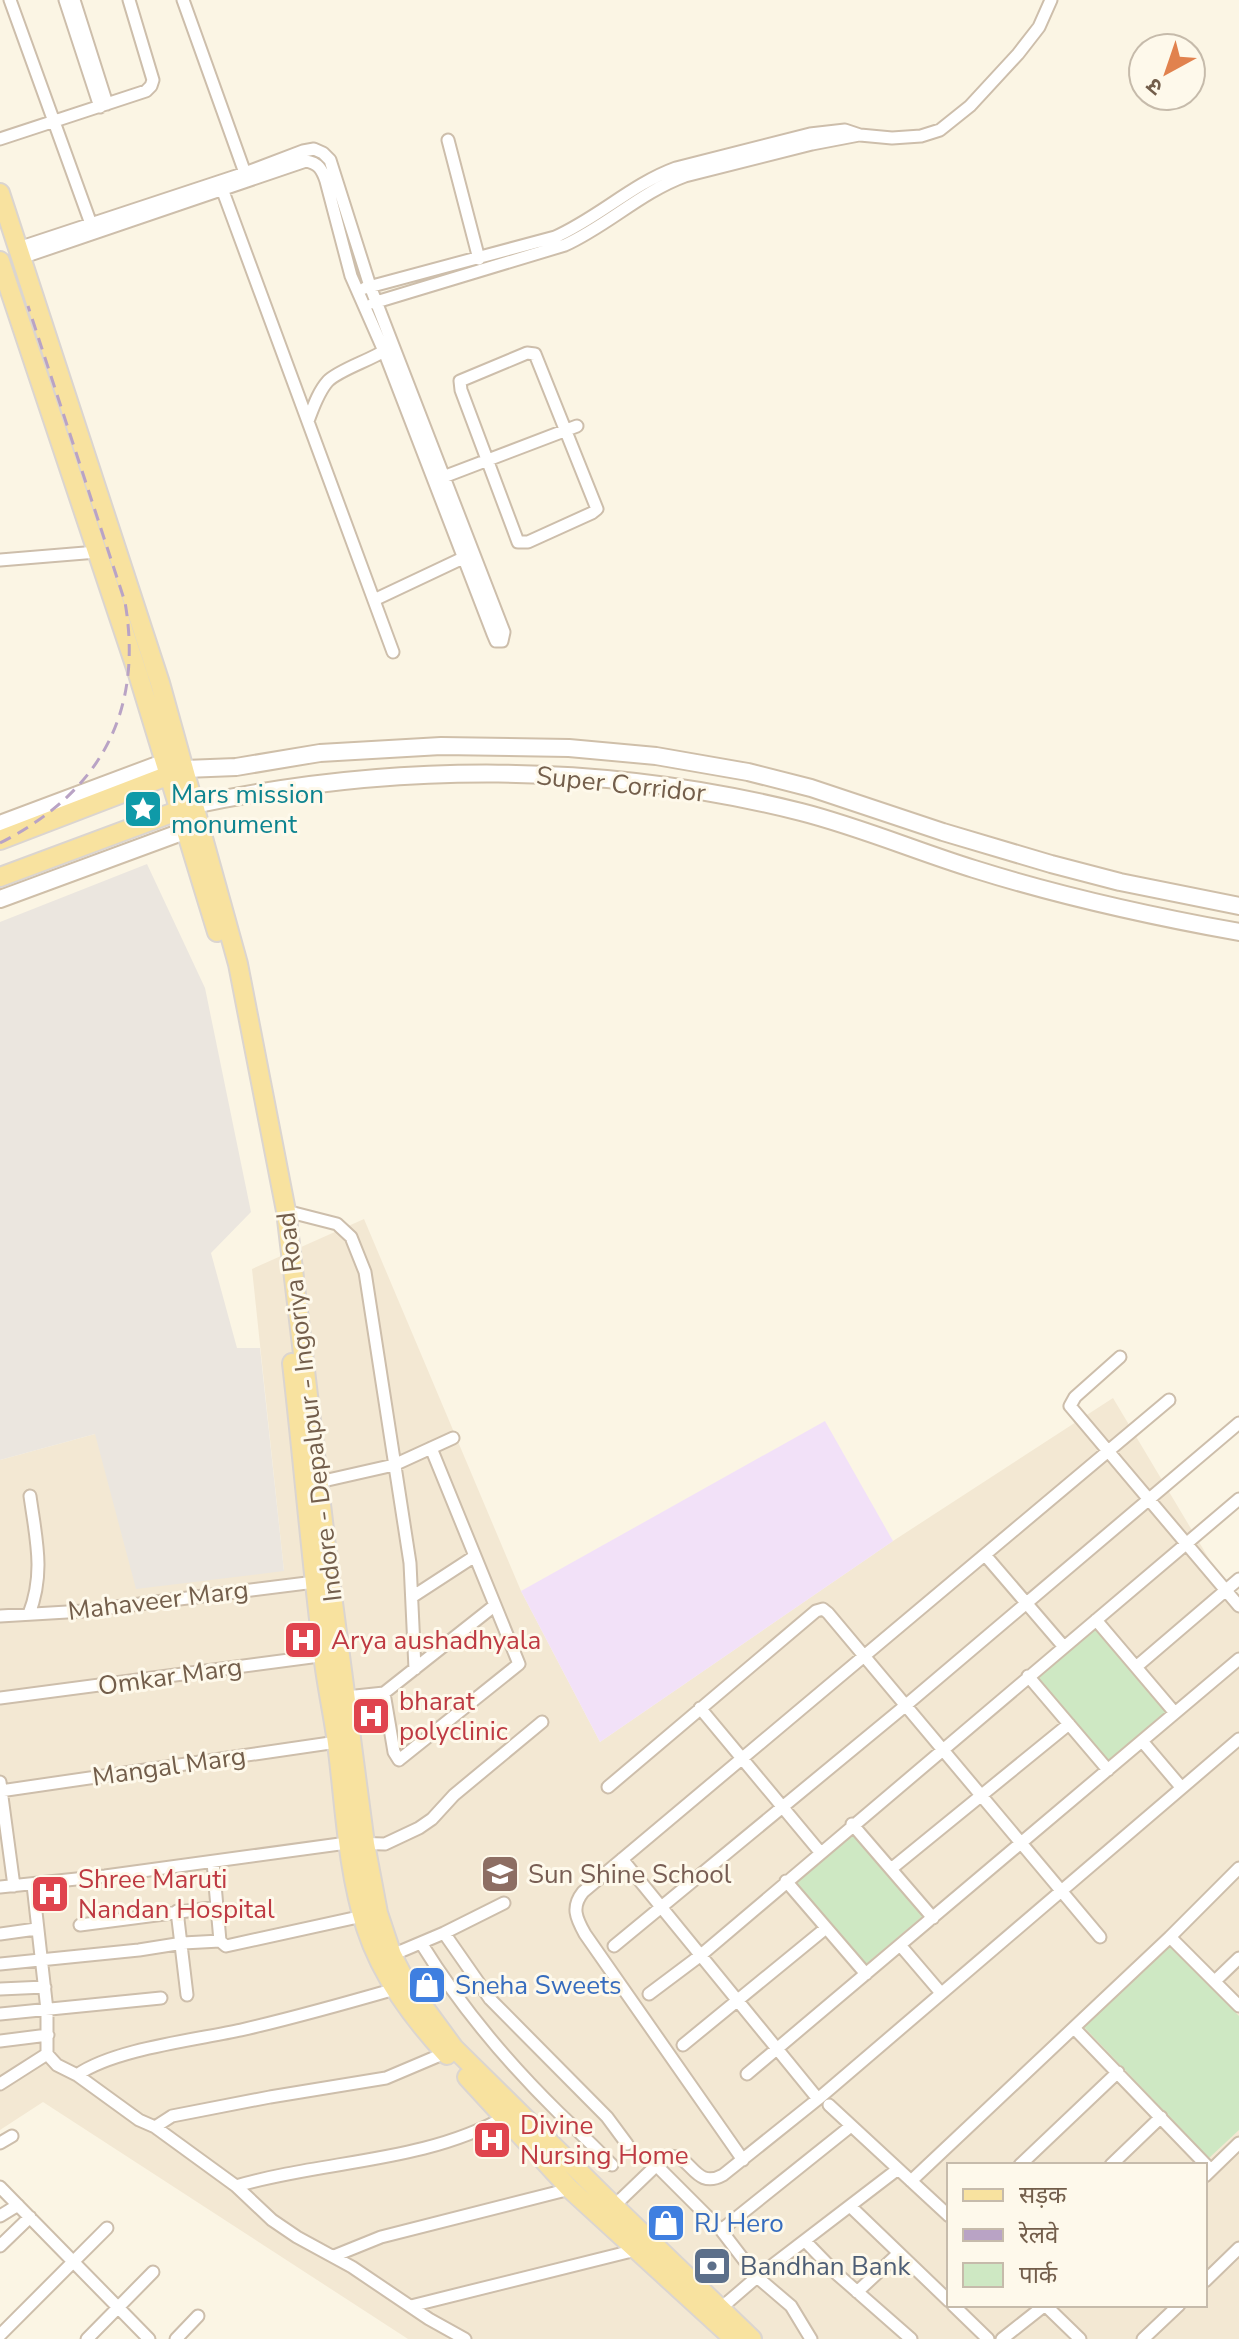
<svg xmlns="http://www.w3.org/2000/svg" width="1239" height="2339" viewBox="0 0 1239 2339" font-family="'Nunito Sans','Noto Sans Devanagari',sans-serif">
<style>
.residential{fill:#f3e8d3;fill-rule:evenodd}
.industrial{fill:#ebe6df}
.education{fill:#f2e1f8}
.green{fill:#cee8c3}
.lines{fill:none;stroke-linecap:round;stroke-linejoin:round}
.street-casing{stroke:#cdbeab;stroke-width:15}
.secondary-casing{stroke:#cfbfa9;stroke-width:20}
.primary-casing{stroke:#dbd5d0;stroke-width:22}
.street{stroke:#fff;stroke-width:11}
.secondary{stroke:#fff;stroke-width:16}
.primary{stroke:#f8e29f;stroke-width:18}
.rail{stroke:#b9a3c5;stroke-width:3;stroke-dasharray:12 8;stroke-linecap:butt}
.labels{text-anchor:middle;stroke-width:6;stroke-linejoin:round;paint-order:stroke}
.street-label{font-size:26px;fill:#735e4b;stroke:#fef9eb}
.culture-label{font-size:26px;fill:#0d838f;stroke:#fef9eb;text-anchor:start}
.health-label{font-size:26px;fill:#be3a42;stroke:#fef9eb;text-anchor:start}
.education-label{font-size:26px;fill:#785e54;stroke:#fef9eb;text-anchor:start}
.shop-label{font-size:26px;fill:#366cbe;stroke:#fef9eb;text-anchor:start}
.service-label{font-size:26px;fill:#4e5e75;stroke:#fef9eb;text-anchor:start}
</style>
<rect width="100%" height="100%" fill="#fbf5e4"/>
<path class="residential" d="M364,1219L521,1591L600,1742L893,1541L1113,1398L1239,1609V2339H408L43,2102L0,2130V1460L95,1434L284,1571L252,1269ZM949,2165H1205V2305H949Z"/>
<path class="industrial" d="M147,864L205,988L251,1212L211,1253L237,1348H260L284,1571L136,1589L95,1434L0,1460V922Z"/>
<path class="education" d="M825,1421L893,1541L600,1742L521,1591Z"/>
<path class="green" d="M1095,1627L1167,1711L1109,1762L1036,1678Z
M853,1831L924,1915L865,1965L795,1881Z
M1170,1944L1239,2016V2130L1209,2158L1083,2026Z"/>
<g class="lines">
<defs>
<path id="street" d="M10,0L91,224
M65,0L100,107
M74,0L107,104
M183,0L245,173
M0,139L146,91L151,86L153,80L129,0
M448,140L479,259
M221,186L393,652
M18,248L245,173L303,151L314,149L323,153L330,160L370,286L504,632L502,641H496L493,634L384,351L351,276L326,181C322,169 318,163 306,161L21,258
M365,288L555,237C598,218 632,184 676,168L810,134L845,130L860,135L892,138L921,136L940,130L970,106L1018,54L1039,27L1051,0
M373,303L565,245C607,226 641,192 685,176L812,144L859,135
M527,353L535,354L597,509L592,513L528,542H518L461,390L460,381Z
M308,421C313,408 318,392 328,381C339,370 368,361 384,351
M438,479L577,426
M0,560L97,552
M374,600L463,558
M286,1211L337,1224L351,1237L365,1272L410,1563L415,1669
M1120,1357L1075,1397L1070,1406L1239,1606
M319,1482L394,1465L453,1438
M985,1555L1064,1647
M412,1597L475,1556
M29,1614C45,1573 36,1539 30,1496
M0,1616L84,1611L315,1582
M1096,1620L1175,1713
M1136,1667L1239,1579
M1028,1676L1108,1770
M384,1693L394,1752L399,1760L519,1664L431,1448
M346,1697L384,1693L494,1606
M0,1698L327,1655
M700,1708L820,1852
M1142,1741L1181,1787
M0,1782L14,1886
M608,1787L816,1611L823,1609L828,1613L1100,1937
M0,1791L337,1742
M852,1824L933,1918
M622,1859L818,2099
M213,1862L220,1941L226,1946L363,1916
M891,1869L1069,1724
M786,1881L866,1974
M33,1885L47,2010V2054L57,2065L77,2075L139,2120L155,2127L236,2186L272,2220L297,2237L352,2267L429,2319L465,2339
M0,1887L105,1876L347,1843L385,1844L419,1828L432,1819L454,1795L542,1722
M177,1911L187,1995
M80,1925L218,1907
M444,1933L490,1999L607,2117L627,2144
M0,1934L36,1929
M1170,1937L1239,2006
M421,1943C460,2006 506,2061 559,2113C577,2130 595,2147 612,2165
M900,1945L941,1993
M614,1946L905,1706L1239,1423
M392,1955L444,1933L504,1903
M0,1964L139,1950L183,1943L220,1941
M1215,1981L1239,1958
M0,1989L45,1987
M649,1994L701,1955L1239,1499
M0,2014L161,1998
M1074,2028L1211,2170
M0,2041L48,2035
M683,2045L826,1928
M747,2074L1239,1659
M77,2075C114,2049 195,2040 241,2030C293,2018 343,2004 395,1989
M0,2084L47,2054
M829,2105L949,2216
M155,2127L172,2116L270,2097L386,2078L445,2053
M0,2143L12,2136
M743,2160L585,1934C576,1918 571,1907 583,1892L1169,1400
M656,2165L721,2230L757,2277L791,2306L811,2339
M1020,2165L1118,2072
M1111,2165L1161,2117
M1205,2176L1239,2143
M911,2181L1170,1937L1239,1868
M236,2186C325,2160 423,2163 505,2117
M0,2187L149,2339
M614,2206L664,2158C691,2147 692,2192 723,2175L818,2099L1239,1739
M850,2206L949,2301
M0,2216L18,2205
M721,2230L851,2126
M805,2241L837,2274L911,2339
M0,2246L30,2217
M334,2256L381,2237L570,2189
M1205,2281L1239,2248
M857,2292L899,2253
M953,2305L988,2339
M1045,2305L1080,2339
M411,2306L636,2250
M721,2308L757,2277L898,2169
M0,2335L107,2228
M87,2339L153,2272
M176,2339L198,2316
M1002,2339L1045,2305
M1143,2339L1179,2305"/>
<path id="secondary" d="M185,769L236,767L320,753L441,746L569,748L656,756L748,772L811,788L943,832L1051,864L1120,882L1239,906
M194,805C395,762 602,762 801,812C860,827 916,851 974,869C1060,896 1150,916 1239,932
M0,824L176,758
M0,899L198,826"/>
<path id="primary" d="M0,193L160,683L238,964L286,1211L330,1580L365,1844L378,1913L392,1955L407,1984L454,2048L614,2206L752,2339
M0,261L138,674L217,932
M0,840L180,771
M0,877L188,807
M292,1363C303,1459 311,1556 323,1653C326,1683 333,1712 337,1743C345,1805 347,1868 366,1928C382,1977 413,2018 447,2055
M467,2077L570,2189L734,2339"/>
</defs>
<use href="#street" class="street-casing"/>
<use href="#secondary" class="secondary-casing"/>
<use href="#primary" class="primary-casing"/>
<use href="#street" class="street"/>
<use href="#secondary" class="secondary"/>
<use href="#primary" class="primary"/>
<path class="rail" d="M0,843C99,793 144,713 125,602L28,306"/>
</g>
<defs>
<symbol id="sight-square" viewBox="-11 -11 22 22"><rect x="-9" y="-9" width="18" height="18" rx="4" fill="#0f9aa8" stroke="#fef9eb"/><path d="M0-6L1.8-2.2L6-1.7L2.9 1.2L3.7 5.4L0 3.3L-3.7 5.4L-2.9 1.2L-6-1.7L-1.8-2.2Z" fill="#fff"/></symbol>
<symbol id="hospital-square" viewBox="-11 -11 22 22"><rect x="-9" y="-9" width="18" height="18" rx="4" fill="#e0444e" stroke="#fef9eb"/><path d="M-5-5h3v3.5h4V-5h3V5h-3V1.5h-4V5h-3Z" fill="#fff"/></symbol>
<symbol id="school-square" viewBox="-11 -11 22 22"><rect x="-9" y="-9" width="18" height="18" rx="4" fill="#8d6e63" stroke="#fef9eb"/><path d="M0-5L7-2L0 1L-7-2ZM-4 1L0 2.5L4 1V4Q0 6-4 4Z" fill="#fff"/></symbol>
<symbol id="shop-square" viewBox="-11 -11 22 22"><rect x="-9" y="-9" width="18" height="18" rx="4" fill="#3f7fe0" stroke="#fef9eb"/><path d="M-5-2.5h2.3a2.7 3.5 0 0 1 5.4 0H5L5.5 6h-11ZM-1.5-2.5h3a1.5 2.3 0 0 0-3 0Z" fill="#fff"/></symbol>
<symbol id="bank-square" viewBox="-11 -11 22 22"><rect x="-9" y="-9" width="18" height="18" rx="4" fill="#5c6f8a" stroke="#fef9eb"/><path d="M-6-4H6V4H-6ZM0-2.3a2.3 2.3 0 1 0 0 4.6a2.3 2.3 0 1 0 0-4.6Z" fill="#fff"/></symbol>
</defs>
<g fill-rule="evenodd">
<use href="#sight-square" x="121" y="787" width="44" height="44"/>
<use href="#hospital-square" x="281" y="1618" width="44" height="44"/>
<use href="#hospital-square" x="349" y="1694" width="44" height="44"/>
<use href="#school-square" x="478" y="1852" width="44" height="44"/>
<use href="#hospital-square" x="28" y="1872" width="44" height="44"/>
<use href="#shop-square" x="405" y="1963" width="44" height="44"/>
<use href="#hospital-square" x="470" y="2118" width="44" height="44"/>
<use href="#shop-square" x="644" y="2201" width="44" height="44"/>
<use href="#bank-square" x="690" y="2244" width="44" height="44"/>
</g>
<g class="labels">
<g class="street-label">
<text transform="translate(621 784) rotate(6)" y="9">Super Corridor</text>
<text transform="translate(309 1407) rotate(-97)" y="9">Indore - Depalpur - Ingoriya Road</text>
<text transform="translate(158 1600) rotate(-7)" y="9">Mahaveer Marg</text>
<text transform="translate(170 1676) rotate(-8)" y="9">Omkar Marg</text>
<text transform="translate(169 1766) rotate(-8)" y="9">Mangal Marg</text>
</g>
<g class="culture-label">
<text x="171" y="803">Mars mission<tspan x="171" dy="30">monument</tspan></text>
</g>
<g class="health-label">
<text x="331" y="1649">Arya aushadhyala</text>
<text x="399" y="1710">bharat<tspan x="399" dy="30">polyclinic</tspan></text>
<text x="78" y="1888">Shree Maruti<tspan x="78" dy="30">Nandan Hospital</tspan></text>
<text x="520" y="2134">Divine<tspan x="520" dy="30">Nursing Home</tspan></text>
</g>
<g class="education-label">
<text x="528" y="1883">Sun Shine School</text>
</g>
<g class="shop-label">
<text x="455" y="1994">Sneha Sweets</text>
<text x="694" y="2232">RJ Hero</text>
</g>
<g class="service-label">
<text x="740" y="2275">Bandhan Bank</text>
</g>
</g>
<rect x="947" y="2163" width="260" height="144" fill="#fef9eb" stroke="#c6bbab" stroke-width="2"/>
<rect x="963" y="2189" width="40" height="12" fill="#f8e29f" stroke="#c6bbab" stroke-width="2"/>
<text x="1019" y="2203" font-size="24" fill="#735e4b">सड़क</text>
<rect x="963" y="2229" width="40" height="12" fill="#b9a3c5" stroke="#c6bbab" stroke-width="2"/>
<text x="1019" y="2243" font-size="24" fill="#735e4b">रेलवे</text>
<rect x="963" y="2263" width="40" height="24" fill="#cee8c3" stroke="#c6bbab" stroke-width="2"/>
<text x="1019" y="2283" font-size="24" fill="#735e4b">पार्क</text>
<g transform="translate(1167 72) rotate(220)"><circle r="38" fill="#fef9eb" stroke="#c6bbab" stroke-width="2"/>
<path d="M0-6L14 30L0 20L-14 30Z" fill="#e1824e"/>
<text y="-12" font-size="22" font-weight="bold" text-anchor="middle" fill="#735e4b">उ</text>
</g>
</svg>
